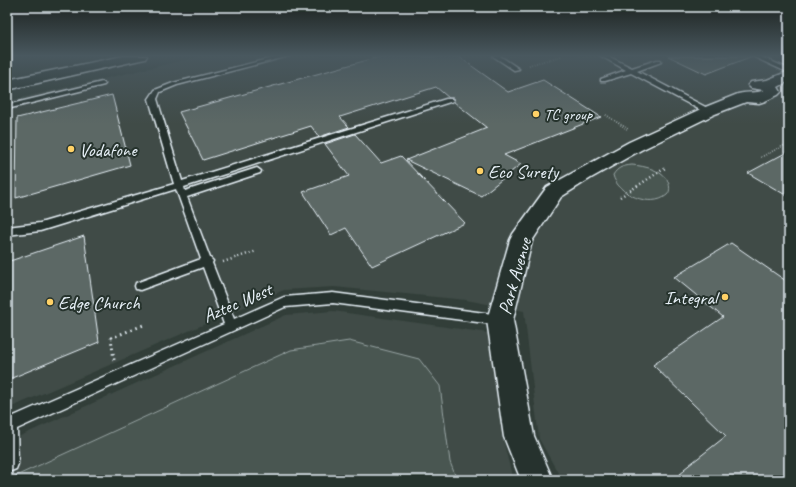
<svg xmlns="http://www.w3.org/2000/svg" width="796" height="487" viewBox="0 0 796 487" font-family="Caveat,sans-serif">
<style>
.built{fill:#3f4b46}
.green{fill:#495651;stroke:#98a4a4}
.building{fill:#5c6865;stroke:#e8f1f8}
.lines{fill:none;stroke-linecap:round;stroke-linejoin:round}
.service-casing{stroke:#e8f1f8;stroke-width:3}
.tertiary-casing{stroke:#e8f1f8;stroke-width:3}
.motorway-casing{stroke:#e8f1f8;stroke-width:3}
.path-far2{stroke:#e8f1f8;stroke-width:2;stroke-dasharray:0.5 2;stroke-linecap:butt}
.path-far1{stroke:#e8f1f8;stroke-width:2.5;stroke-dasharray:1 3;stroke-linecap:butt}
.path{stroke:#e8f1f8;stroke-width:3;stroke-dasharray:1.5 4;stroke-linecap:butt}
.service{fill:#26332d;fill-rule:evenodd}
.tertiary{fill:#26332d;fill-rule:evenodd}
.motorway{fill:#26332d;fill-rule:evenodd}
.poi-dot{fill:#ffd166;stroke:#26332d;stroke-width:1.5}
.labels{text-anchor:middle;stroke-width:4;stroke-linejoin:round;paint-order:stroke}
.far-poi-label{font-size:16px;fill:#e8f1f8;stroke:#26332d;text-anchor:start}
.poi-label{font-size:19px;fill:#e8f1f8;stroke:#26332d;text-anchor:start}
.street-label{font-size:19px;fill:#e8f1f8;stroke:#26332d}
</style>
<rect width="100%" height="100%" fill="#323e39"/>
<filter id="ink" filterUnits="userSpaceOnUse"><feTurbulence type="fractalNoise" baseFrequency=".025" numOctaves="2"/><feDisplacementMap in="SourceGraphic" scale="8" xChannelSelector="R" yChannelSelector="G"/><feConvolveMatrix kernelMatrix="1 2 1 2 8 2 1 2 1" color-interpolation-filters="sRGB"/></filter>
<g filter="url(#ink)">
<path class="built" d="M202,56H789V480H562L539,439L524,311L466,300L334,287L284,290L7,409V101Z
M333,311L489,333L503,439L513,480H7V442L286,315Z"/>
<path class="green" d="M632,165C645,166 664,170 669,184C670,188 670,192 667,195C651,209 617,194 613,175C618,167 623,166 632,165Z
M349,341L419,359L440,386L450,462L457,480H7L291,350Z"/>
<path class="building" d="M382,56H458L508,92L543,80L601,117L504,155L521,164L481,196L406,160L487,128L454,102L453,98H449L436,87L340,117L349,127L319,137L311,126L203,160L179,112Z
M668,56H750V57L706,74Z
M112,95L130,165L16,198L17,118Z
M355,134L381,163L401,156L465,223L372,266L346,228L331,235L303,192L349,176L325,144Z
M789,151V197L748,173Z
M84,236L99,342L7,380V262Z
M731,243L789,283V480H673L685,470L684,469L726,436L653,365L723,317L674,277Z"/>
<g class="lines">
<defs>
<path id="service" d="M280,56H289L177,85L160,92L157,99L182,181L446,99H452L453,101L184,187L185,191L257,168L261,171L260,173L187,197L210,258L213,261L212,263L234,319L284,297L333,293L500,315L504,316L506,320L504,324L500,325L333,303L285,307L17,429L18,464L16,469L11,471L7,470V419L224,324L203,267L140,290L136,289L135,286L136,283L201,259L176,189L40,231L7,235V227L40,223L174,184L149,99L155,90L173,83Z
M493,56H500L519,69L514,70Z
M601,56H608L632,68L657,60H661V62L637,71L713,111L712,113H706L631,73L605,81H601V79L626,70Z
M752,56H759L789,69V73Z
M102,82L105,84L104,85L7,109V105Z"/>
<path id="tertiary" d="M789,71V81L778,87L781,92L778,95L765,101L759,103L746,102L715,114L641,150L591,178L561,197L532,241L513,320L534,436L553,480H521L504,437L487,320L510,240L513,234L547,187L629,142L703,108L738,94C748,91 756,94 764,90L751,88L748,85L751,82L767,80Z"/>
<path id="motorway" d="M123,56H147L145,59L140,60L7,90V80Z"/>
</defs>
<use href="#service" class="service-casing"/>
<use href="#tertiary" class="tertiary-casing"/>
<use href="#motorway" class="motorway-casing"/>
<path class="path-far2" d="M529,65L561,56
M606,115L629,130
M761,157L789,143"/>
<path class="path-far1" d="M620,197L667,167
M223,262L257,251"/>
<path class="path" d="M114,360L111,338L146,324"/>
<use href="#service" class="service"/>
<use href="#tertiary" class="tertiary"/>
<use href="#motorway" class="motorway"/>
</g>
</g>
<linearGradient id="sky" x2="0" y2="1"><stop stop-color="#1c221f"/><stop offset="0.45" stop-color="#49585f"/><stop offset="1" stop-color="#49585f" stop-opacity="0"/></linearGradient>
<rect width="796" height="124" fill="url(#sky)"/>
<g class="poi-dot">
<circle cx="536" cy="114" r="4"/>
<circle cx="71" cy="149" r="4"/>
<circle cx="480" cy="171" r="4"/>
<circle cx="725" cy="297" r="4"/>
<circle cx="50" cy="302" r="4"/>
</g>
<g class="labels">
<g class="far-poi-label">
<text x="544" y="120">TC group</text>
</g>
<g class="poi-label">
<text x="79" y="156">Vodafone</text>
<text x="488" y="178">Eco Surety</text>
<text x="717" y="304" text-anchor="end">Integral</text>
<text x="58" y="309">Edge Church</text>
</g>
<g class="street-label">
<text transform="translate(514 276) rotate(-74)" y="7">Park Avenue</text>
<text transform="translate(237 302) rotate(-23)" y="7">Aztec West</text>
</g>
</g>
<rect width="796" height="487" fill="none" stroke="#26332d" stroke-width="24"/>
<rect x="12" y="12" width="772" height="463" fill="none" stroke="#e8f1f8" stroke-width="1.5" filter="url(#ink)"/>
</svg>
